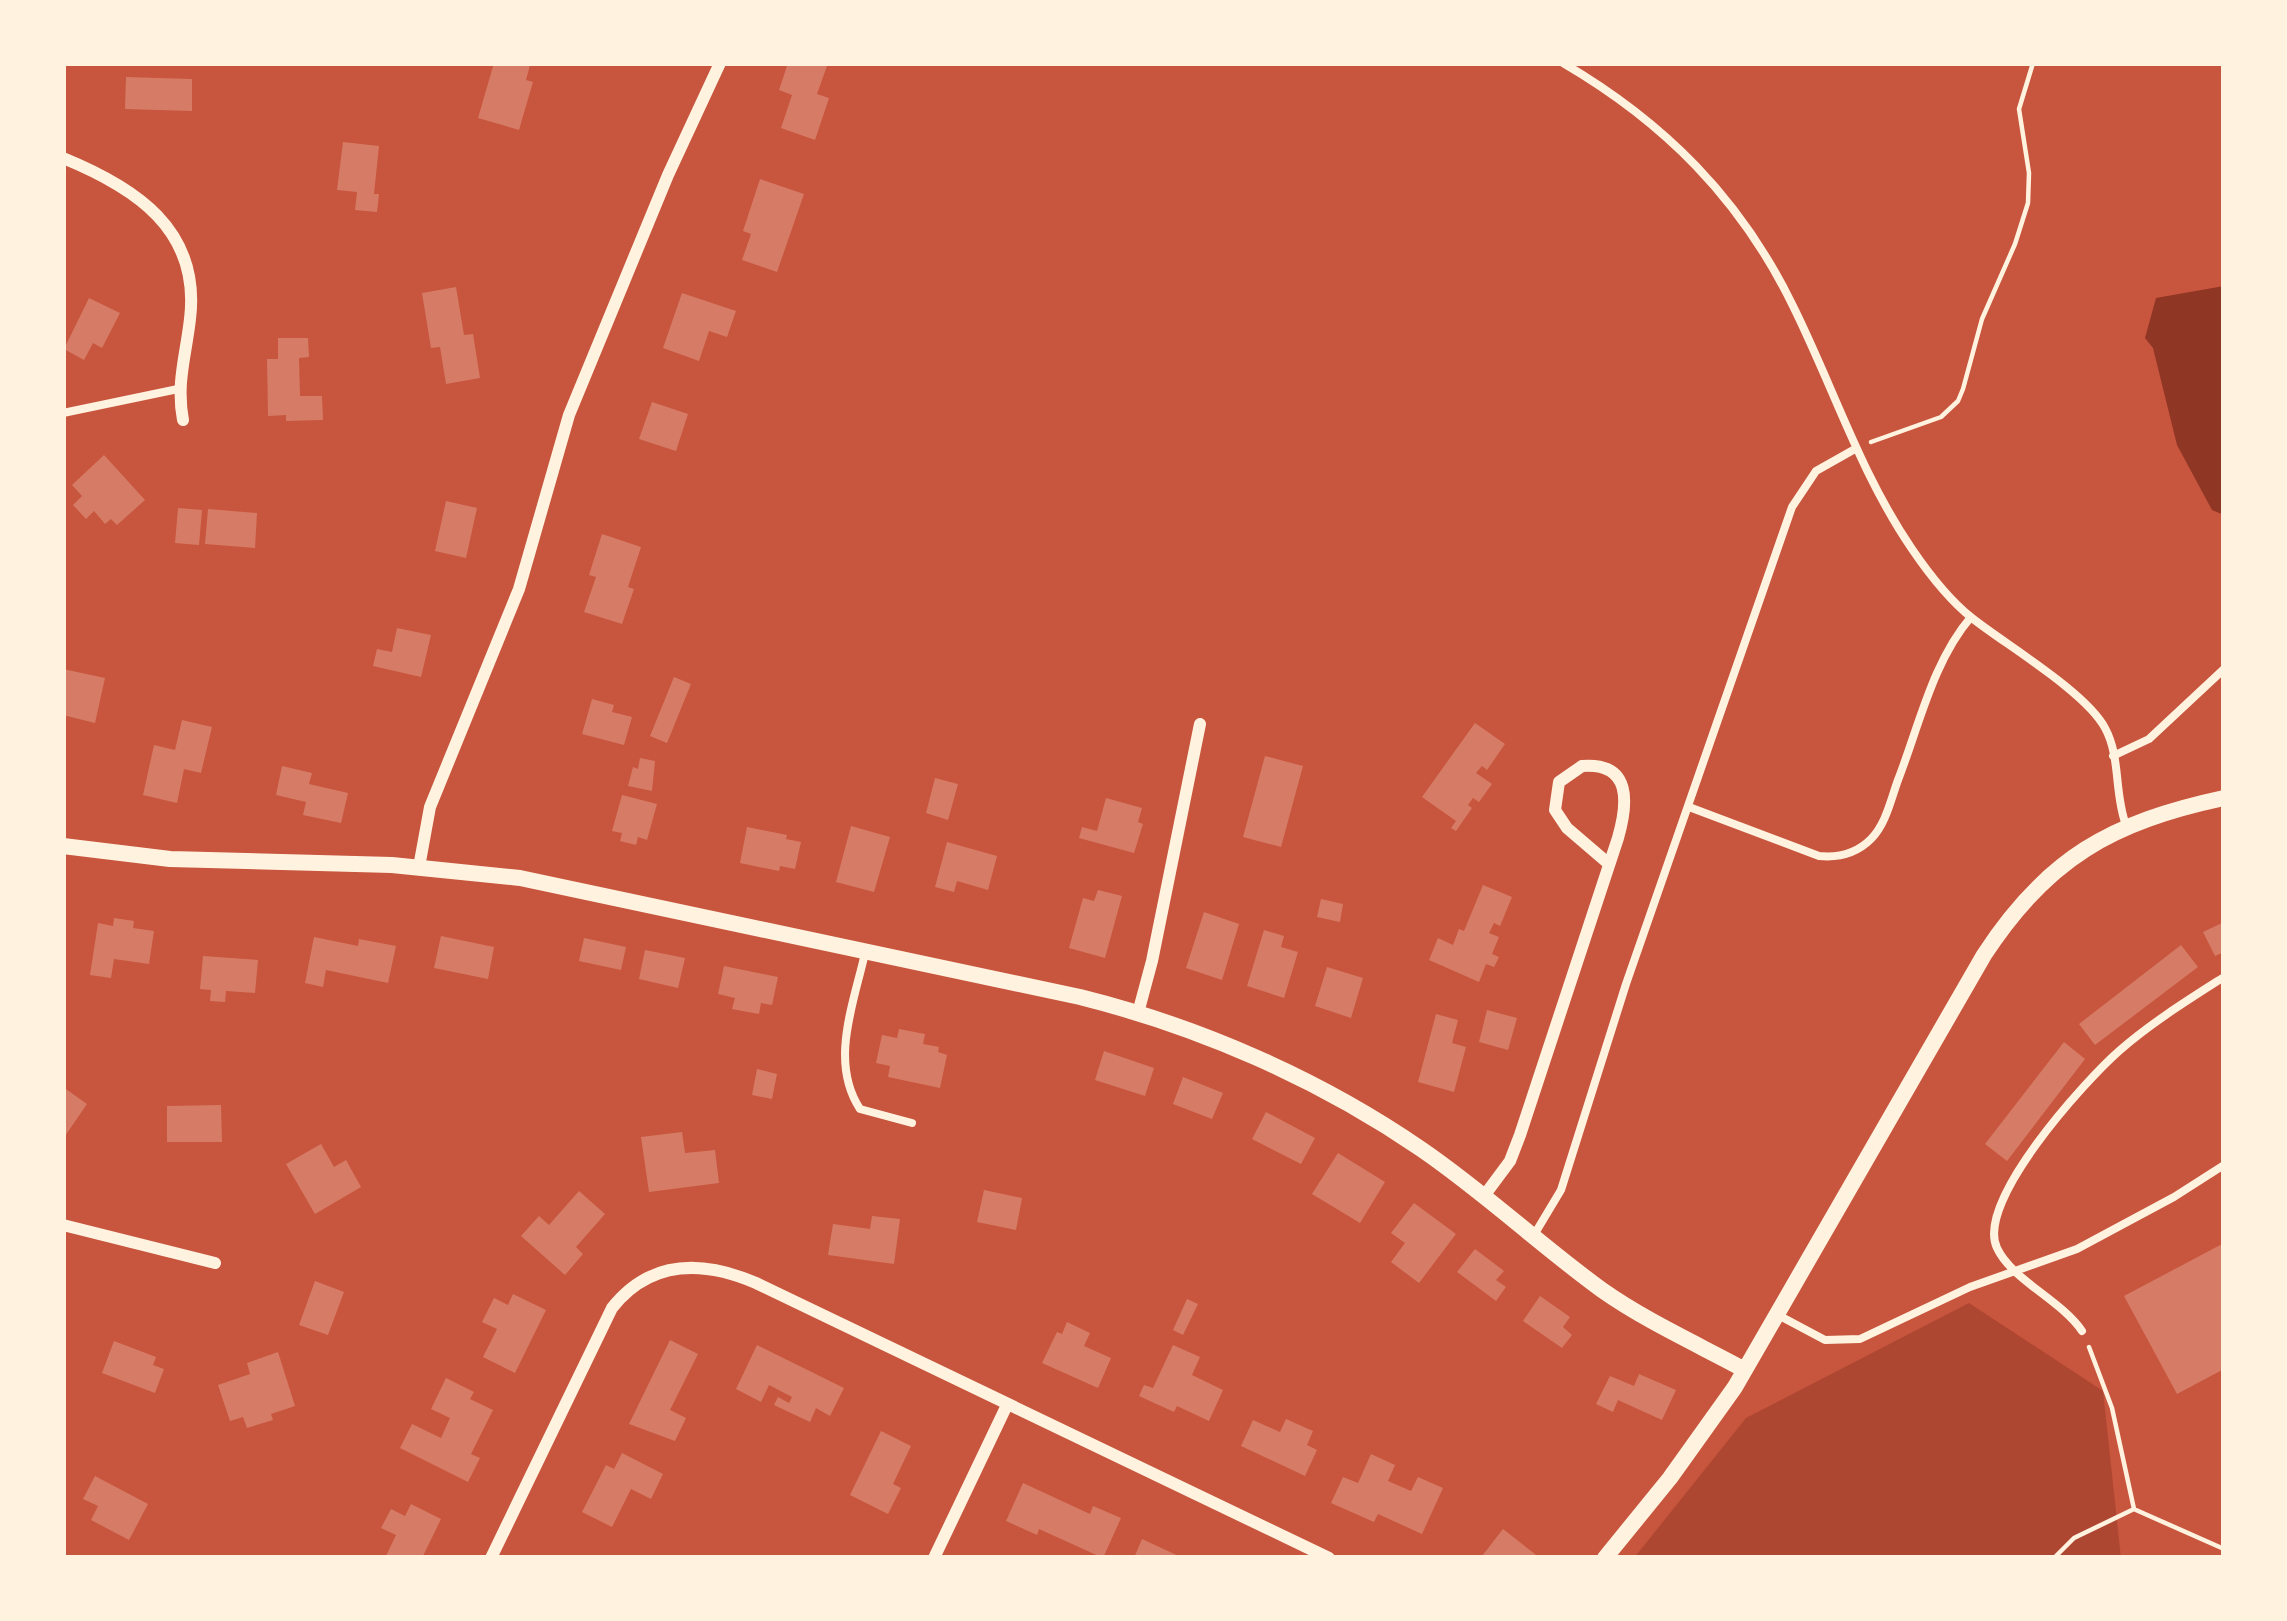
<svg xmlns="http://www.w3.org/2000/svg" width="2287" height="1621" viewBox="0 0 2287 1621" font-family="Commissioner,sans-serif">
<style>
.green{fill:#ae4732}
.water{fill:#8f3625}
.building{fill:#d67c66}
.lines{fill:none;stroke-linecap:round;stroke-linejoin:round}
.path{stroke:#fff3e0;stroke-width:4.5}
.service{stroke:#fff3e0;stroke-width:8}
.minor{stroke:#fff3e0;stroke-width:12}
.tertiary{stroke:#fff3e0;stroke-width:16}
</style>
<rect width="100%" height="100%" fill="#c8553d"/>
<path class="green" d="M1969,1303L2103,1391L2121,1558H1634L1746,1418Z"/>
<path class="water" d="M2224,286V515L2212,510L2177,445L2153,348L2145,338L2156,298Z"/>
<path class="building" d="M494,63L530,65L526,80L533,82L519,130L478,118Z
M788,63H828L817,94L829,98L815,140L781,128L792,95L779,90Z
M126,77L192,79V111L125,109Z
M343,142L379,146L374,194H379L377,212L355,210L357,192L337,190Z
M760,179L804,194L777,272L742,260L751,234L743,231Z
M456,287L464,335L473,334L480,378L446,384L440,347L431,348L422,293Z
M682,293L736,311L727,337L709,331L699,361L663,348Z
M89,298L120,313L102,348L93,343L84,360L64,349Z
M278,338H308L309,357L299,358L300,396H322L323,420L286,421V415L268,416L267,359H278Z
M652,402L688,414L676,451L639,439Z
M104,455L145,500L117,525L111,519L105,524L94,511L86,519L73,505L82,496L72,485Z
M446,501L477,508L466,558L435,551Z
M178,508L202,510L199,545L175,543Z
M208,509L257,513L255,548L205,544Z
M602,534L641,547L628,587L634,589L622,624L584,612L596,577L589,575Z
M397,628L431,635L421,677L373,666L377,649L392,652Z
M63,669L105,678L95,723L63,715Z
M674,677L691,684L667,743L650,736Z
M592,699L614,705L612,712L632,717L624,745L582,734Z
M182,720L212,727L201,773L184,769L177,803L143,795L154,745L175,750Z
M1475,723L1505,744L1487,770L1482,766L1476,773L1492,784L1479,802L1473,798L1468,805L1472,808L1456,831L1451,828L1456,821L1422,797Z
M1265,756L1303,766L1281,847L1243,837Z
M640,758L655,761L652,791L628,786L633,767L638,769Z
M282,766L312,773L309,784L348,793L341,823L303,815L306,802L276,795Z
M935,778L958,784L948,820L926,813Z
M622,795L657,804L647,840L638,837L636,845L620,841L622,833L612,831Z
M1106,798L1142,808L1138,822L1143,824L1134,853L1079,838L1082,827L1097,831Z
M851,826L890,837L874,892L836,882Z
M747,827L787,835L786,839L801,842L795,869L780,866L779,871L740,863Z
M947,842L997,856L988,890L957,881L954,892L935,887Z
M1483,885L1512,897L1500,926L1494,923L1489,933L1499,937L1492,954L1499,957L1494,967L1486,964L1479,982L1429,960L1438,938L1453,945L1459,929L1464,931Z
M1098,890L1122,896L1105,958L1069,948L1083,898L1094,901Z
M1321,899L1343,904L1340,922L1317,917Z
M1204,912L1239,924L1222,980L1186,968Z
M114,918L134,921L133,928L154,931L149,964L114,959L111,978L90,975L98,923L113,926Z
M2224,922V952L2215,956L2203,932Z
M1264,930L1284,936L1281,947L1298,952L1284,998L1247,986Z
M441,936L494,947L488,979L434,968Z
M314,937L358,946L359,939L396,946L388,983L326,970L323,987L305,983Z
M584,938L626,947L621,970L579,961Z
M2181,945L2198,967L2095,1045L2079,1024Z
M645,950L685,958L678,988L639,979Z
M203,956L258,960L255,993L226,991L225,1002L210,1001L211,990L200,989Z
M724,966L778,977L772,1005L761,1003L759,1014L732,1009L735,998L718,994Z
M1327,967L1363,978L1351,1018L1315,1006Z
M1487,1010L1517,1018L1508,1050L1479,1042Z
M1436,1014L1458,1020L1452,1043L1466,1047L1454,1092L1418,1082Z
M899,1029L925,1034L923,1044L939,1047L938,1052L947,1055L940,1088L888,1077L890,1066L876,1063L882,1035L897,1038Z
M2064,1042L2085,1059L2007,1161L1985,1144Z
M1104,1051L1154,1068L1145,1096L1095,1080Z
M757,1069L777,1074L772,1099L752,1095Z
M1183,1077L1223,1093L1212,1119L1173,1104Z
M63,1087L87,1104L63,1139Z
M221,1105L222,1142H167V1106Z
M1266,1112L1315,1138L1301,1164L1252,1139Z
M682,1132L685,1153L715,1150L719,1183L649,1192L641,1137Z
M321,1144L334,1167L346,1160L361,1187L315,1214L286,1164Z
M1338,1153L1385,1182L1360,1223L1312,1194Z
M984,1190L1022,1198L1016,1230L977,1222Z
M579,1191L605,1214L576,1247L583,1254L565,1275L521,1236L539,1216L549,1225Z
M1414,1203L1456,1234L1419,1283L1391,1262L1405,1243L1391,1233Z
M872,1216L900,1219L894,1264L828,1255L833,1224L870,1229Z
M2224,1243V1369L2177,1394L2124,1296Z
M1475,1249L1504,1271L1496,1280L1506,1287L1496,1301L1457,1272Z
M315,1281L344,1292L328,1335L299,1325Z
M513,1294L546,1310L515,1373L483,1357L497,1329L482,1322L494,1298L508,1305Z
M1540,1296L1570,1317L1563,1327L1572,1335L1562,1348L1523,1321Z
M1187,1299L1198,1304L1183,1335L1173,1330Z
M1067,1322L1090,1333L1084,1346L1111,1358L1098,1388L1042,1363L1057,1332L1062,1334Z
M670,1340L698,1354L670,1410L686,1418L675,1441L629,1424Z
M114,1341L156,1357L153,1365L164,1369L155,1393L102,1373Z
M757,1345L844,1388L830,1416L816,1408L810,1422L774,1405L778,1397L789,1403L792,1397L769,1385L761,1402L736,1389Z
M1173,1345L1200,1357L1192,1375L1223,1390L1209,1421L1177,1406L1174,1412L1139,1396L1144,1385L1153,1388Z
M278,1352L295,1406L271,1414L273,1420L247,1428L243,1417L230,1421L218,1385L250,1374L247,1363Z
M1639,1374L1676,1390L1662,1420L1618,1400L1613,1412L1596,1404L1610,1376L1634,1386Z
M446,1378L474,1392L470,1399L493,1410L471,1454L480,1458L468,1482L400,1448L412,1424L441,1438L450,1418L431,1409Z
M1286,1419L1313,1431L1307,1445L1317,1450L1305,1476L1241,1446L1253,1420L1280,1432Z
M881,1431L911,1446L893,1484L901,1488L888,1514L850,1495Z
M622,1453L663,1474L651,1499L631,1489L612,1527L582,1512L606,1465L614,1469Z
M1371,1454L1395,1465L1388,1481L1411,1491L1418,1477L1443,1488L1422,1534L1378,1514L1374,1522L1331,1503L1343,1477L1358,1483Z
M95,1476L148,1504L129,1540L91,1520L98,1506L83,1499Z
M1023,1483L1090,1514L1093,1506L1121,1518L1103,1558L1039,1529L1037,1535L1006,1521Z
M411,1504L441,1519L422,1558H385L396,1535L381,1528L391,1509L405,1516Z
M1503,1529L1540,1558L1482,1556Z
M1142,1539L1183,1558H1134Z"/>
<g class="lines">
<path class="path" d="M1871,442L1941,417L1958,401L1963,389L1982,319L2015,244L2028,203L2029,173L2019,109L2033,63
M2136,1510L2224,1549
M2054,1558L2074,1538L2134,1509L2112,1408L2089,1347"/>
<path class="service" d="M1563,63C1664,122 1740,198 1792,304C1833,386 1860,473 1912,549C1929,574 1948,599 1972,618C2006,645 2086,692 2105,728C2121,757 2114,794 2126,825
M63,413L178,389
M2113,756L2149,739L2224,669
M1689,807L1819,856C1839,858 1856,854 1871,839C1886,824 1891,799 1898,780C1919,726 1933,661 1971,617
M865,953C854,1003 829,1062 860,1109L912,1123
M1534,1235L1561,1190L1626,984L1792,507L1816,471L1855,449
M1778,1315L1825,1340L1860,1339L1970,1287L2077,1249L2174,1197L2224,1165
M2082,1331C2061,1300 2012,1280 1997,1248C1975,1202 2084,1082 2119,1051C2151,1023 2188,1000 2224,977"/>
<path class="minor" d="M63,158C134,187 201,229 190,319C186,355 176,383 183,420
M419,867L430,807L519,589L569,415L668,175L720,63
M1138,1013L1152,961L1200,724
M1484,1196L1510,1161L1520,1135L1618,838C1628,803 1632,762 1582,766L1559,782L1555,810L1567,828L1609,864
M63,1225L215,1263
M491,1558L612,1308C650,1260 702,1260 756,1283L1329,1558
M934,1558L1007,1405"/>
<path class="tertiary" d="M63,846L170,859L392,865L520,878L1080,997C1200,1027 1319,1079 1421,1149C1484,1192 1540,1245 1602,1290C1646,1321 1697,1344 1745,1370
M1605,1558L1670,1478L1735,1387L1984,955C2047,858 2112,822 2224,798"/>
</g>
<rect width="2287" height="1621" fill="none" stroke="#fff3e0" stroke-width="132"/>
</svg>
